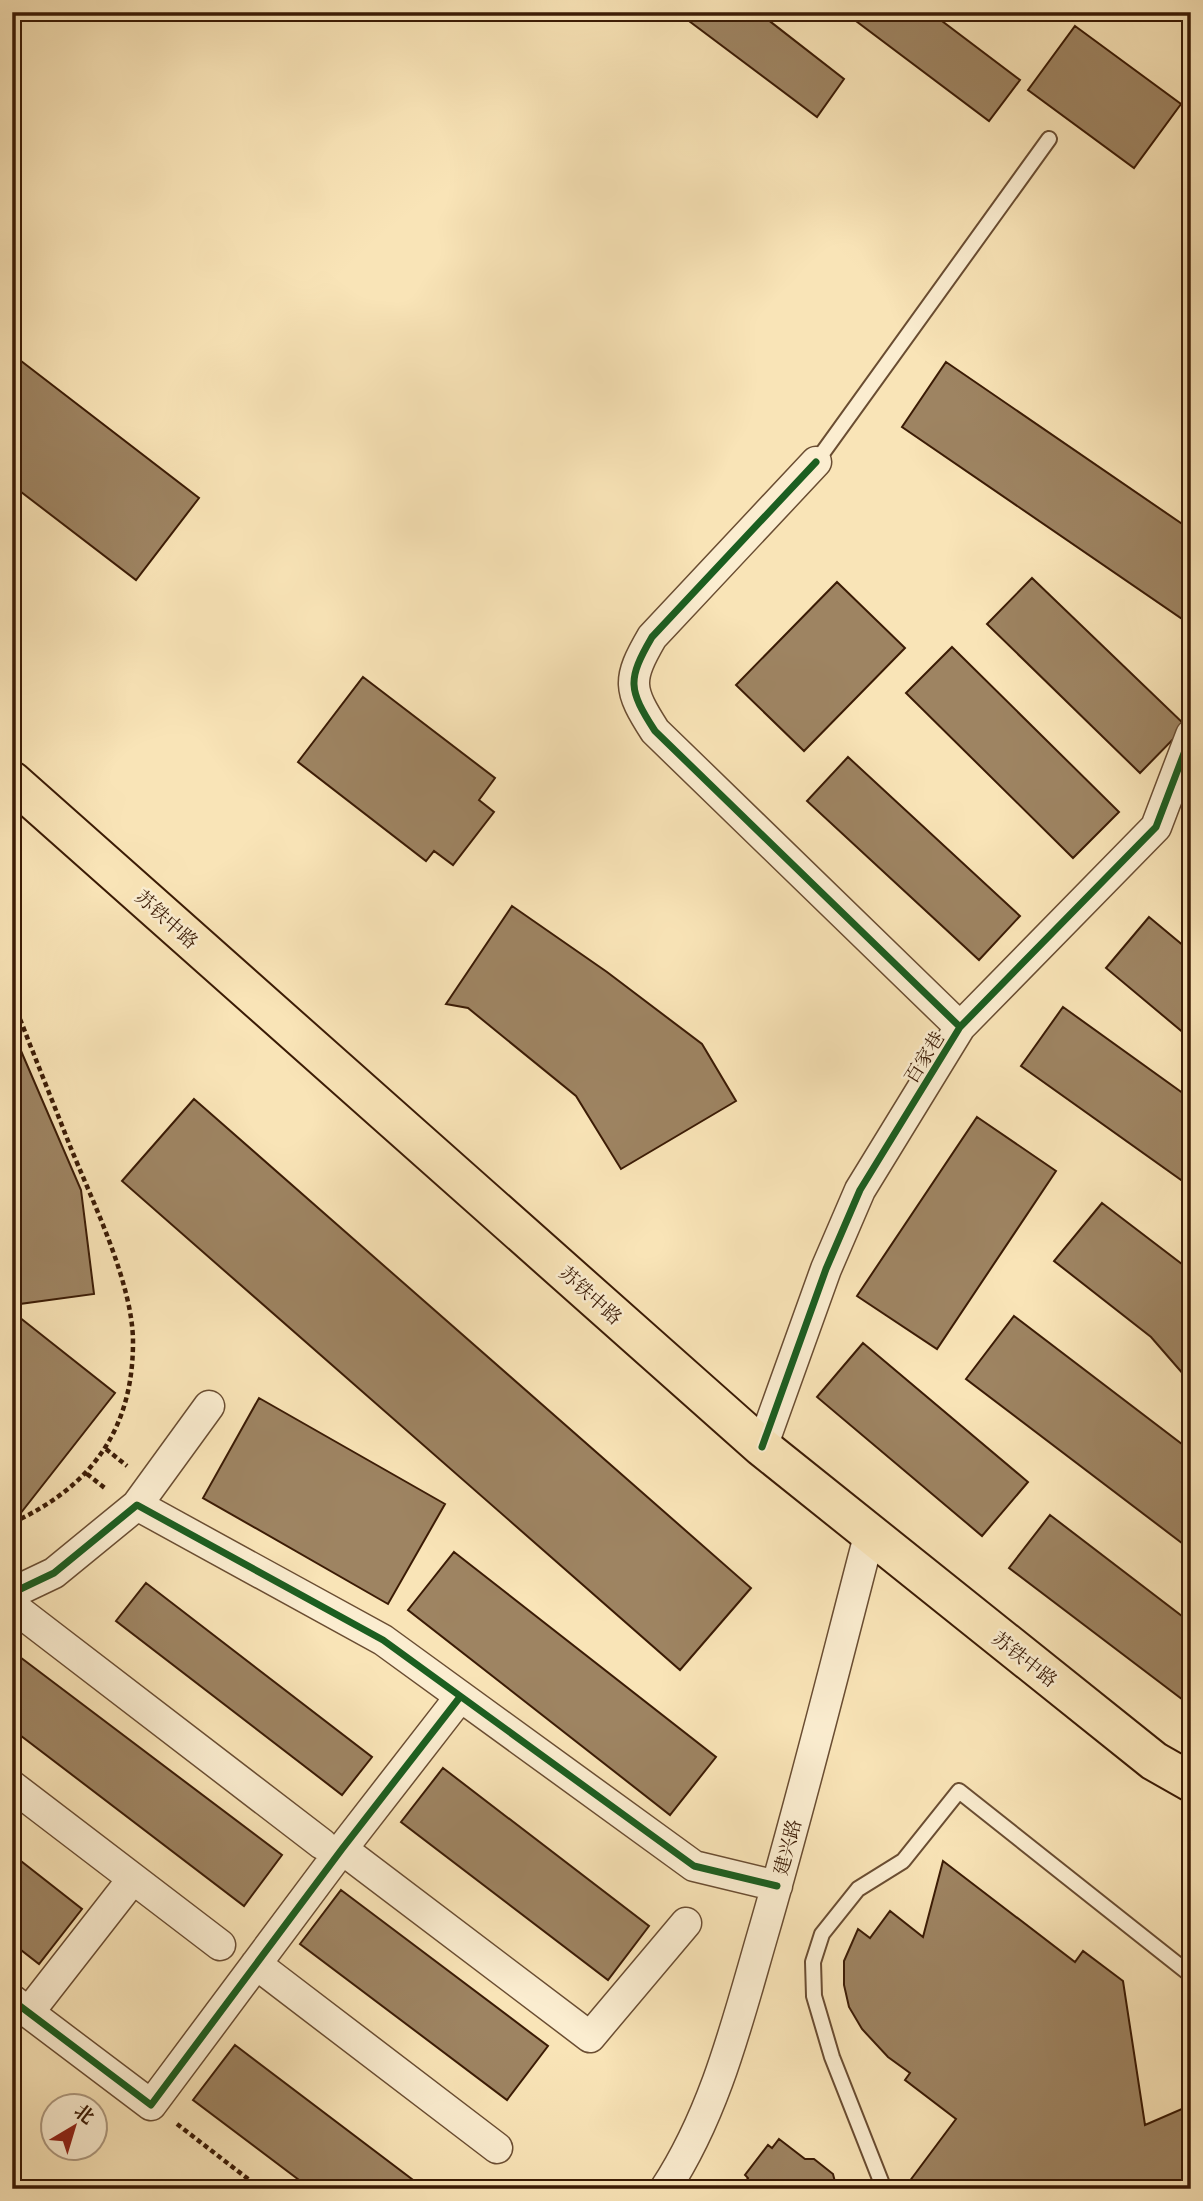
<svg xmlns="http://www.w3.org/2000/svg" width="1203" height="2201" viewBox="0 0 1203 2201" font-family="Alegreya,'Noto Serif SC',serif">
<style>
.building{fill:#9e8462;stroke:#3b1b05;stroke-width:2}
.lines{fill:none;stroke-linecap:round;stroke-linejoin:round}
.lane-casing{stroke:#6a4d32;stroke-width:18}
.street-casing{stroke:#6a4d32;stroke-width:33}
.highway-casing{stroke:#3b1b05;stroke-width:42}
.path{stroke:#3b1b05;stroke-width:4.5;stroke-dasharray:5 3.5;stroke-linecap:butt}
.lane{stroke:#fbedd0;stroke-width:14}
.street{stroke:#fbedd0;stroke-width:30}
.highway{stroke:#f9e4b7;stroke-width:38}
.cycleway-casing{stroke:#fbedd0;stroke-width:11}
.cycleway{stroke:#1b5e20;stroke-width:7}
.labels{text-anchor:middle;stroke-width:5;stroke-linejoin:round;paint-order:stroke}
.street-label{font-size:19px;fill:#3b1b05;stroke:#fbedd0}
</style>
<rect width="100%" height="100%" fill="#f9e4b7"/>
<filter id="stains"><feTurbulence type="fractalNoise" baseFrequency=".00286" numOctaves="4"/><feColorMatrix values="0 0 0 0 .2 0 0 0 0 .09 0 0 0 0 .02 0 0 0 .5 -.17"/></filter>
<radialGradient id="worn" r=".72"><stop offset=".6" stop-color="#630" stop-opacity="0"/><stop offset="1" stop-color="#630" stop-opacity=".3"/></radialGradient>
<path class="building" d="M677,12H758L844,79L817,117Z
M844,12H930L1020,80L989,121Z
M1075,26L1181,104L1134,168L1028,90Z
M12,354L199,498L136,580L12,485Z
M946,362L1191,530V625L902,427Z
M1032,578L1186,726L1140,773L987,624Z
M837,582L905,648L804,751L736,685Z
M952,647L1119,812L1073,858L906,693Z
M363,677L495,778L479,800L494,812L453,865L434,851L426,861L298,762Z
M848,757L1020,916L979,960L807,801Z
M512,906L607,972L702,1044L736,1101L621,1169L576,1096L468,1008L446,1004Z
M1149,917L1191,952V1039L1106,968Z
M1063,1007L1191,1099V1187L1021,1066Z
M12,1030L81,1190L94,1294L12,1305Z
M194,1099L751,1588L680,1670L122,1181Z
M977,1117L1056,1171L937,1349L857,1296Z
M1102,1203L1191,1271V1383L1151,1337L1054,1261Z
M14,1313L115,1393L20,1514L12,1509Z
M1014,1316L1191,1451V1550L966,1379Z
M863,1343L1028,1482L982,1536L817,1397Z
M259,1398L445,1504L388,1604L203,1498Z
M1050,1515L1191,1623V1706L1009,1568Z
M454,1552L716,1757L670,1815L408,1610Z
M146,1583L372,1757L342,1795L116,1621Z
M12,1651L282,1855L244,1906L12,1729Z
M443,1768L649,1926L608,1980L401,1822Z
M12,1854L82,1909L39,1964L12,1943Z
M943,1861L1075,1962L1083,1951L1123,1981L1145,2125L1191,2105V2189H918L909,2182L956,2119L905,2080L910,2073L888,2057L862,2029L849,2007L844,1985V1961L858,1929L870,1938L890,1911L923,1937Z
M341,1890L548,2046L507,2100L300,1944Z
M235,2045L425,2189H311L193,2100Z
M779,2139L805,2159H814L833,2174L835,2182L840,2186L837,2189H740L748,2178L745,2175L768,2145L772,2148Z"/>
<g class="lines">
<defs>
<path id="lane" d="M816,462L1049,139
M884,2189L832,2057L814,1996L813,1962L822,1934L858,1889L903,1861L959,1791L1191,1975"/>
<path id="street" d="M816,462L652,637C627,680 628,689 655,731L960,1027
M762,1447L826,1269L860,1190L960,1027L1156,827L1191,735
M137,1505L209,1406
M12,1593L54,1573L137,1505L383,1640L694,1866L777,1886
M12,1606L322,1844
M12,1786L220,1945
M342,1849L590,2037L686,1923
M256,1964L497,2148
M12,2000L151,2105L342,1849L460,1697
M29,2012L132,1880
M665,2189C715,2113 737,2023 762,1937C801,1804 834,1670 869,1536"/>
<path id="highway" d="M12,781L762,1447L1154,1761L1191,1782"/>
</defs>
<use href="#lane" class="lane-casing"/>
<use href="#street" class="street-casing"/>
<use href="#highway" class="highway-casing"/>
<path class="path" d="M12,1004C21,1018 26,1036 33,1052C45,1083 58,1115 70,1146C92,1200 133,1284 133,1342C133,1430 91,1487 12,1523
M106,1449L127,1466
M87,1474L106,1489
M177,2124L261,2189"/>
<use href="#lane" class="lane"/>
<use href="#street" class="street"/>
<use href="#highway" class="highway"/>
<defs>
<path id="cycleway" d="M816,462L652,637C627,680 628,689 655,731L960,1027
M762,1447L826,1269L860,1190L960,1027L1156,827L1191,735
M12,1593L54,1573L137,1505L383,1640L694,1866L777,1886
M12,2000L151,2105L342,1849L460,1697"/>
</defs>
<use href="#cycleway" class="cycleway-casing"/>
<use href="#cycleway" class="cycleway"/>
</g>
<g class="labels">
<g class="street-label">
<text transform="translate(167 919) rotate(42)" y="7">苏铁中路</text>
<text transform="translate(924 1057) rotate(-58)" y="7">百家巷</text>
<text transform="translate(591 1295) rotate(42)" y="7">苏铁中路</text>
<text transform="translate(1025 1659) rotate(38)" y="7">苏铁中路</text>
<text transform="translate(787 1847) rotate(-75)" y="7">建兴路</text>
</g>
</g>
<rect width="1203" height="2201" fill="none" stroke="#f9e4b7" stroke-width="42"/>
<rect x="14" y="14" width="1175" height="2173" fill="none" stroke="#3b1b05" stroke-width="3.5"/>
<rect x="21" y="21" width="1161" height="2159" fill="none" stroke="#3b1b05" stroke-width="2"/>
<g transform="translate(74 2127) rotate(38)"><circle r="33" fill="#fbedd0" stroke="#ae997f" stroke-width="2"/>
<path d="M0-5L12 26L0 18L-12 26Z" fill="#8f2418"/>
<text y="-10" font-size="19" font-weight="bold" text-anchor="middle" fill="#3b1b05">北</text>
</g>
<rect width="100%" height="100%" filter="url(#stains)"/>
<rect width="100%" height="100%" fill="url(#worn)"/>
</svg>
